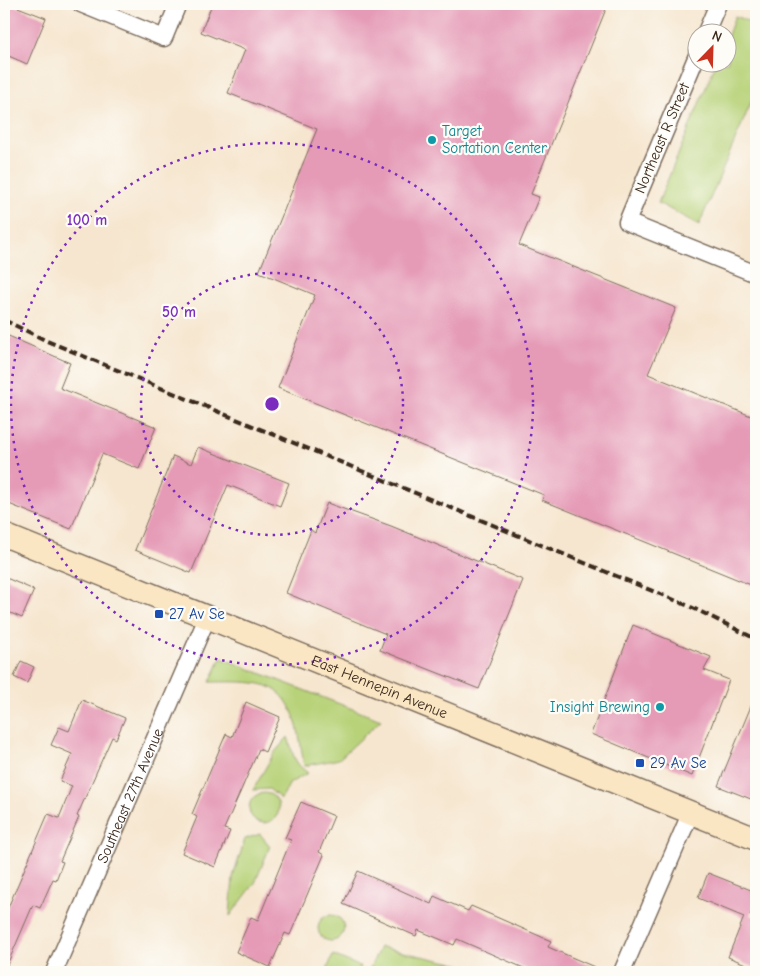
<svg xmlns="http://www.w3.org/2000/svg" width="760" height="976" viewBox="0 0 760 976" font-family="'Comic Neue',sans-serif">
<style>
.green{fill:#b7d278;stroke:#797e4b}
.building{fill:#e59ab6}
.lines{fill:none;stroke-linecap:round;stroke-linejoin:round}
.street-casing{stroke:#7c6c5c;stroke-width:19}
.secondary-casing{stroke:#7c6c5c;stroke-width:25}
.street{stroke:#fff;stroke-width:16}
.secondary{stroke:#fbe6c4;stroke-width:22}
.rail{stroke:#3b2a1e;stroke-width:4;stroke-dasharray:8 4;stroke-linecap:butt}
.ring{fill:none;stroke:#7b2cbf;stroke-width:2.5;stroke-dasharray:2.5 5}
.culture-dot{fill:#0f9aa8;stroke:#fdfcf7;stroke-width:2}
.transit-dot{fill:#1a4fb4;stroke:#fdfcf7;stroke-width:2}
.labels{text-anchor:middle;stroke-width:4.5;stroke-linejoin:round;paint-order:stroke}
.culture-label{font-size:15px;fill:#0d838f;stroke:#fdfcf7;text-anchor:start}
.street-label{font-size:15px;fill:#3b2a1e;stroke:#fdfcf7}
.transit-label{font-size:15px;fill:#164399;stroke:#fdfcf7;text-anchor:start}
.centre{fill:#7b2cbf;stroke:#fdfcf7;stroke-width:2.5}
.ring-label{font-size:15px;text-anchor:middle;font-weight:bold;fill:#7b2cbf;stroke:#fdfcf7;stroke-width:4.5;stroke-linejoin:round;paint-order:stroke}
</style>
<rect width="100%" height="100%" fill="#fdfcf7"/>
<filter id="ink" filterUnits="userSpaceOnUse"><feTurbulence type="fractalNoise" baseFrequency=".02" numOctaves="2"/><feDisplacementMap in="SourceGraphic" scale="10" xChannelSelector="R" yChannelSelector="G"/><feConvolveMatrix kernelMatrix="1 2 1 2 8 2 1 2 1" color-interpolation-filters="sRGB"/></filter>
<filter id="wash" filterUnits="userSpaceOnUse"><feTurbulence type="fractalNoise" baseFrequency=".0096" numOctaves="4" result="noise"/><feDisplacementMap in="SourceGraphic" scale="20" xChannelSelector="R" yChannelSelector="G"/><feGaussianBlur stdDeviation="1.12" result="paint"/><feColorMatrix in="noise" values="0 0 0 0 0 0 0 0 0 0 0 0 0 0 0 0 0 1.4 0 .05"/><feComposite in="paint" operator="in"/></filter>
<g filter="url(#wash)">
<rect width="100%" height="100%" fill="#f6e6cf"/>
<path class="green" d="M735,16L756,25V91L699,225L658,203L716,63L728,62V35Z
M221,658L381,720L339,759L304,766C299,736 297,691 260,684C244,681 226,682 210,682Z
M288,737C294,755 292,761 308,773L290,783L281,799L269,789L253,790L274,753Z
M249 808a15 15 0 1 1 30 0a15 15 0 1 1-30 0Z
M260,834L270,846L255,883L230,916L233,877L245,839Z
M318 928a13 13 0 1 1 26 0a13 13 0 1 1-26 0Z
M380,947L476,968L484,972H368Z
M333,955L361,967L359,972H326Z"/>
<g id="blocks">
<path class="building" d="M4,4H10L46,18L27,64L4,54Z
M212,4H608L531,194L539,197L519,245L676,308L648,374L756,418V587L542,500L544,495L278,388L315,295L259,272L317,129L228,93L245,50L201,32Z
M4,334L70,363L60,388L156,427L139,469L102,454L71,529L4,502Z
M198,447L289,483L280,506L228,485L191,573L135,550L173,456L191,464Z
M327,503L391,526L523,580L479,689L380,650L386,634L286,593L311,530L315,533Z
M4,577L34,590L22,618L4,610Z
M633,625L711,657L704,670L729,680L692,776L591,734Z
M21,661L34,667L27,683L14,677Z
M756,694V801L718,786Z
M82,700L125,718L116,739L112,737L77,816L79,817L60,861L63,862L56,880L53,879L40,908L33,905L4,972V917L48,814L59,818L72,786L60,781L72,754L51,745L59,727L69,731Z
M246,702L280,717L265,752L259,749L224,829L230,831L215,867L182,853L197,817L192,814L226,734L232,737Z
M301,802L334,816L319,852L324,855L290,935L285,933L270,967L236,952L251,917L258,920L291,840L285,838Z
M358,871L431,904L434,896L468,911L471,906L551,941L548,947L606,972H533L457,939L454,945L418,930L416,936L343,904Z
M708,873L756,892V899L750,915L756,917V968L728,957L744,917L698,898Z"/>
</g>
</g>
<g filter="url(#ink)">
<use href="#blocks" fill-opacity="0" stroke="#7c6c5c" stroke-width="1"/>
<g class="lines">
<defs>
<g id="street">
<path d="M81,4L164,38L178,4"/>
<path d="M706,32L718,4"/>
<path d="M698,53L627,222L756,274"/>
<path id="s1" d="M54,972L207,618"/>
<path d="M622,972L691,812"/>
</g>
<g id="secondary">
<path id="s2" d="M4,535L756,839"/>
</g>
</defs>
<use href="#street" class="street-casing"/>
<use href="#secondary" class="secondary-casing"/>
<use href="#street" class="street"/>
<use href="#secondary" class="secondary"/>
<path class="rail" d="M4,320L47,341L689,606L756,639"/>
</g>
</g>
<g class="ring">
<circle cx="272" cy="404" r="131"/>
<circle cx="272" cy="404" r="261"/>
</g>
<g class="culture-dot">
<circle cx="432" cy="140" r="5"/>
<circle cx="660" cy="707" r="5"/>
</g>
<g class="transit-dot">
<rect x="154" y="609" width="10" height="10" rx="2.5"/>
<rect x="635" y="758" width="10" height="10" rx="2.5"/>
</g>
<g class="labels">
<g class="culture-label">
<text x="442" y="136">Target<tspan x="442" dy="17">Sortation Center</tspan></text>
<text x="650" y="712" text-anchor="end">Insight Brewing</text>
</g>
<g class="street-label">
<text transform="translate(662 138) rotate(-67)" y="5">Northeast R Street</text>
<text dy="5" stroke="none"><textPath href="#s2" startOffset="405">East Hennepin Avenue</textPath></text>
<text dy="5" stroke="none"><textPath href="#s1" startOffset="192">Southeast 27th Avenue</textPath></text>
</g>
<g class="transit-label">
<text x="169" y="619">27 Av Se</text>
<text x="650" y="768">29 Av Se</text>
</g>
</g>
<circle cx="272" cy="404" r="8" class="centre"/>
<g class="ring-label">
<text x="87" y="225">100 m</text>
<text x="179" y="317">50 m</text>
</g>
<rect width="760" height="976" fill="none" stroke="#fdfcf7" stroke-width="20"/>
<g transform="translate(712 48) rotate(23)"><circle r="24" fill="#fdfcf7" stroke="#afa8a0"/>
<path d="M0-4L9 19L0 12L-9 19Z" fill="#c8321e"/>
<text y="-8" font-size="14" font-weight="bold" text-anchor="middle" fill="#3b2a1e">N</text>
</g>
</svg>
